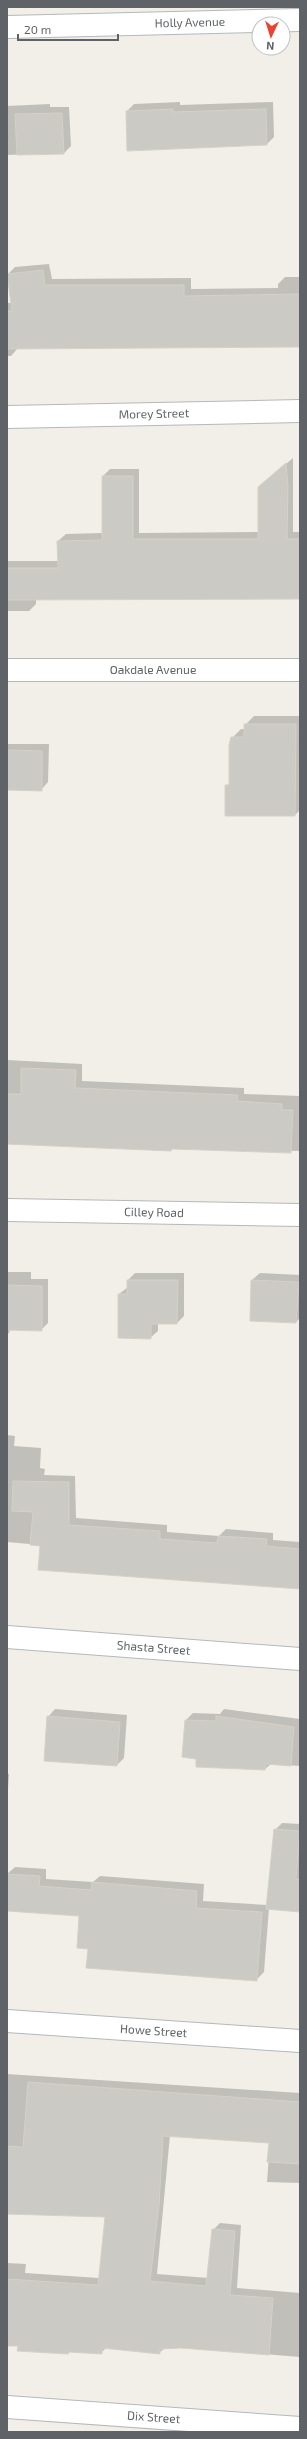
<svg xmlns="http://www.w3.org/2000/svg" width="307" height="2439" viewBox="0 0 307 2439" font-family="'Exo 2',sans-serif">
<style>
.shadow{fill:#0003}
.building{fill:#cccac5;stroke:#d6d1c6}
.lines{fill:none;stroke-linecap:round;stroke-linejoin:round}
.minor-casing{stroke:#b5b8bc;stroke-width:24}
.minor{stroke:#fff;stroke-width:22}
.labels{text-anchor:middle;stroke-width:3;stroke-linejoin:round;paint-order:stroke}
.street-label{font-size:12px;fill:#5f6368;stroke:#fff}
</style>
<rect width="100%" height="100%" fill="#f1efe8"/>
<path class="shadow" d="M180,102V105L273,102L274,137L267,144L127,111L134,104Z
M50,104V107H69L71,146L64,153L7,155V106Z
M49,264L52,279L191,278V289L278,288V284L285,277H300V346L18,348L11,356H7V303H12L8,274L15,267Z
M293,458V532H300V598L36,599V604L29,611H7V561H59L58,541L66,534L103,533V476L110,469H139V533L259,532L267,480Z
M254,716H300V810L295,815L226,786L231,782L232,738L241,729H245V725Z
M7,744H49L48,782L41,790L7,789Z
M7,1060L82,1064V1081L244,1088V1094L300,1096V1151L173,1148L171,1150L7,1144Z
M7,1272H31V1279H48V1323L41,1330L11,1329L7,1336Z
M135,1273H184V1316L177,1323H158V1331L150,1338L119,1294L128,1287V1280Z
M260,1273L300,1275V1318L296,1322L252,1280Z
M7,1435L15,1436L14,1446L41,1448L40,1468L45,1469L44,1475L75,1476L76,1518L167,1525V1532L219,1536L226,1529L273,1533V1540L300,1542V1588L41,1545L7,1542Z
M55,1709L127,1715L124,1758L117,1765L48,1717Z
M224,1709L300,1719V1766L271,1764L265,1769L183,1756L186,1720L193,1713L220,1714Z
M7,1774H9L7,1804Z
M282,1823L300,1824V1911L269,1908L264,1972L257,1979L89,1948L80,1915L7,1910V1874L15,1867L46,1869V1879L93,1882L100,1876L204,1884L203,1901L267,1905L275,1830Z
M7,2074L300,2093V2183L267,2182L270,2142L170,2135L157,2274L208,2278L213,2230L220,2223L241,2225L237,2288L300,2293V2357L181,2347L165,2348L159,2353L107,2347L101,2353L71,2351L68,2353L7,2344V2263L26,2264L25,2273L99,2278L106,2216L7,2213Z"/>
<path class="building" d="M173,109V112L266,109L267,145L127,151L126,111Z
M62,113L64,154L17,155L15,114Z
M43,270L45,285H184V296L300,294V347L7,349V311H12L7,274Z
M286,463L288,486L287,539H300V599L7,600V568H58L57,541L102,540V476H133V539H258V487Z
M244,724H296L295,816H225V785H229V745L231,737H244Z
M7,750L42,751V791L7,790Z
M21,1068L76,1070L75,1088L238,1095L237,1101L282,1104V1110H293L291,1153L172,1149L171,1151L7,1144V1094H21Z
M127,1280H178L177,1324H151V1339L118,1338V1294H127Z
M251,1280L299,1282L296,1323L250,1321Z
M7,1285L42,1286V1331L7,1330Z
M13,1481L69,1482V1525L160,1531V1539L217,1543L218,1536L267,1539L266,1546L300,1549V1589L38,1570L40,1546L30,1545L33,1512L12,1511Z
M47,1716L120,1722L117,1766L44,1761Z
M216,1716L294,1727L291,1766L266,1764L265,1770L196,1767V1759L182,1757L185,1720L216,1721Z
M274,1829L300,1831L296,1879H300V1912L266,1909Z
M7,1874L40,1876L39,1886L91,1890L92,1882L197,1891L196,1908L262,1912L257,1981L86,1968L88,1949L77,1948L79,1916L7,1911Z
M28,2082L300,2102V2164L267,2162L269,2143L163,2136L159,2205L150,2281L206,2286L212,2229L235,2231L230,2295L273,2298L269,2355L181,2348L160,2349V2354L102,2348V2354L69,2352L68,2354L17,2351L18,2346H7V2279L98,2285L105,2217L7,2214V2146L23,2147Z"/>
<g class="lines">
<defs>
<g id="minor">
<path id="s1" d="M7,27L300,20"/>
<path id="s2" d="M7,417L300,411"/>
<path id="s3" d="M7,670H300"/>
<path id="s4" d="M7,1210L300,1215"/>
<path id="s5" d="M7,1637L300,1659"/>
<path id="s6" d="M7,2021L300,2041"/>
<path id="s7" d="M7,2407L300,2428"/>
</g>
</defs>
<use href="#minor" class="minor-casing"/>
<use href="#minor" class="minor"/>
</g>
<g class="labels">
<g class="street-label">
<text dy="4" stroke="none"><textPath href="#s1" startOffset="183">Holly Avenue</textPath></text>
<text dy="4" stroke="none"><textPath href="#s2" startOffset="147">Morey Street</textPath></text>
<text dy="4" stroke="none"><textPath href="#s3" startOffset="146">Oakdale Avenue</textPath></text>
<text dy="4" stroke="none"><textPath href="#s4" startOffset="147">Cilley Road</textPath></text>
<text dy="4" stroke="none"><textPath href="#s5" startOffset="147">Shasta Street</textPath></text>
<text dy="4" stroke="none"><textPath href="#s6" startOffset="147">Howe Street</textPath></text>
<text dy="4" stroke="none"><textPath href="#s7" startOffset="147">Dix Street</textPath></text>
</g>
</g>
<rect width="307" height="2439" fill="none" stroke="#5f6368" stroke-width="16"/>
<g transform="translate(271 36) rotate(184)"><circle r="19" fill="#ffffff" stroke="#bfc1c3"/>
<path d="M0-3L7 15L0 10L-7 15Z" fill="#ea4335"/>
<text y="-6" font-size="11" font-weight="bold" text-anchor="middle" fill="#5f6368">N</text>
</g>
<path d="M18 34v6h100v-6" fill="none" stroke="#5f6368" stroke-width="2"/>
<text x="24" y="34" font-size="12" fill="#5f6368" stroke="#ffffff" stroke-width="3" paint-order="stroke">20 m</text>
</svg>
